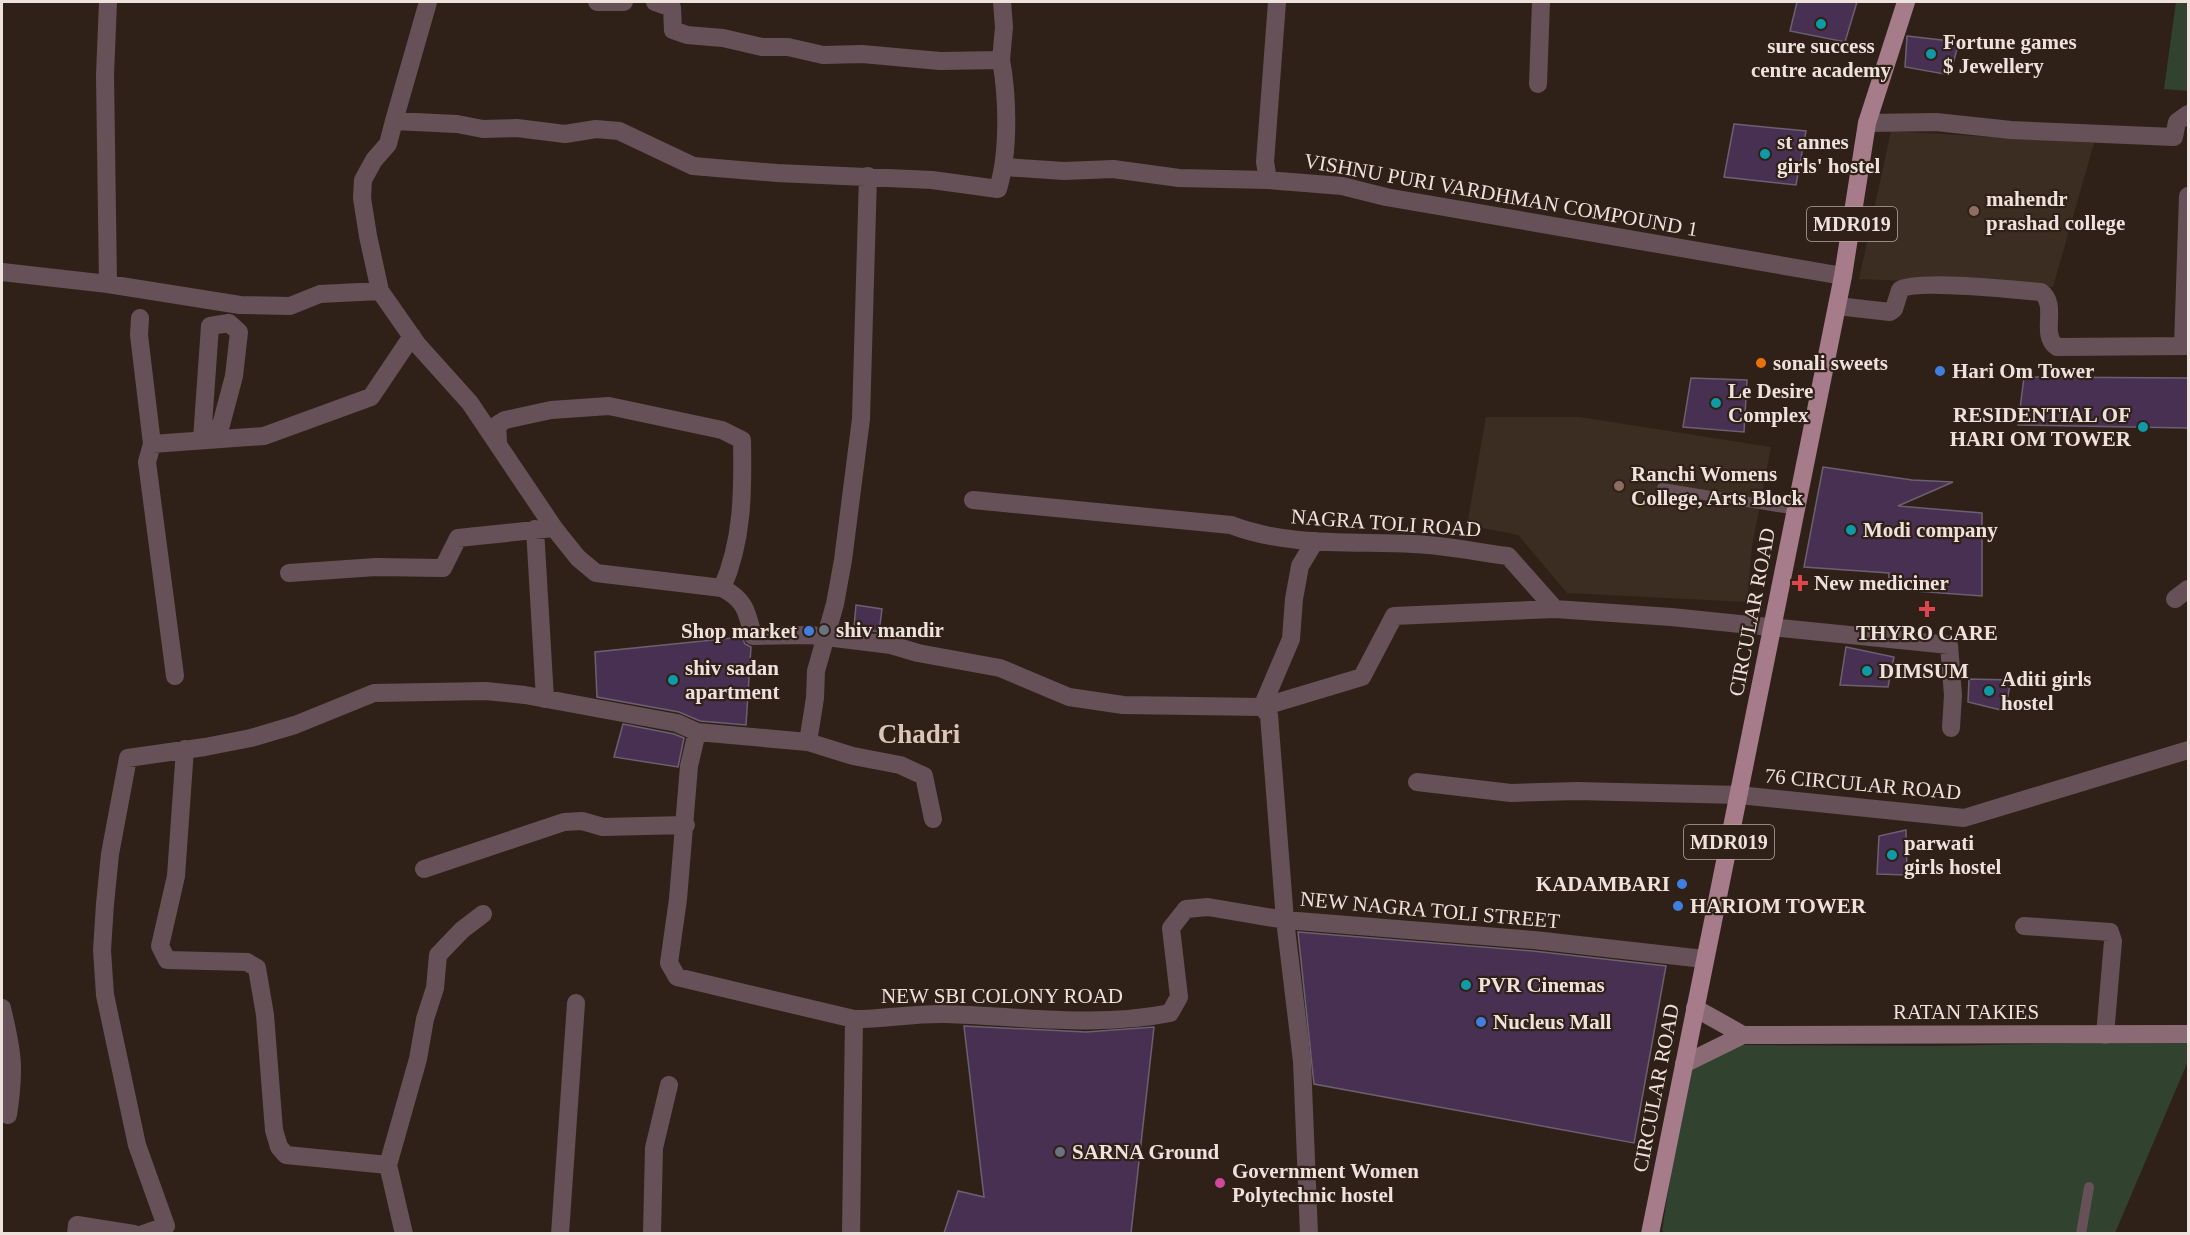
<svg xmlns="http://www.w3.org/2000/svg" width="2190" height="1235" viewBox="0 0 2190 1235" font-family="'Times New Roman',serif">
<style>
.education{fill:#3b2d21}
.green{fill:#31432f}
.building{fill:#483052;stroke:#6b6070;stroke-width:1.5}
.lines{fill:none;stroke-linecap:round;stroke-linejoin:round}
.lane{stroke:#665158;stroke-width:10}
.street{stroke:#665158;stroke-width:18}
.secondary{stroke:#8a6a74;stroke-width:18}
.primary{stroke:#a67c8a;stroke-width:18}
.culture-dot{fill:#0f9aa8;stroke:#302118;stroke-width:2}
.education-dot{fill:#8d6e63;stroke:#302118;stroke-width:2}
.food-dot{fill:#e8710a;stroke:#302118;stroke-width:2}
.shop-dot{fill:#3f7fe0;stroke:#302118;stroke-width:2}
.health-dot{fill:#e0444e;stroke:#302118;stroke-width:2}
.worship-dot{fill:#6b7280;stroke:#302118;stroke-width:2}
.hotel-dot{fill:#d1479c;stroke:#302118;stroke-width:2}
.labels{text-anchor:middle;stroke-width:4.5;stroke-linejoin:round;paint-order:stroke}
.shield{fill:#302118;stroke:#b4a8a1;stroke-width:1.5}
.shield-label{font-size:20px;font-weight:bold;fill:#ede2dc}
.poi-label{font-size:21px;font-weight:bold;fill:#ede2dc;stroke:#302118;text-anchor:start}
.street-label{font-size:21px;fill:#ede2dc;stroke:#302118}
.district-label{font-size:27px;font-weight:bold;fill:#dac5ba;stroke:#302118}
</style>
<rect width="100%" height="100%" fill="#302118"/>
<path class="education" d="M1891,131L2094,143L2053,287L1859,279Z
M1486,417H1580L1771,447L1752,546L1747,602L1567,593L1518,535L1467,525Z"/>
<path class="green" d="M2176,2H2188V91L2164,89Z
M2188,1041V1061L2115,1233L1671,1234L1662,1231L1687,1068L1738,1045L1935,1046Z"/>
<path class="building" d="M1797,2H1857L1845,42L1790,31Z
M1907,36L1959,42L1950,75L1905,67Z
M1734,124L1806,131L1796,185L1724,177Z
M2024,377L2188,378V428L2018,425Z
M1691,378L1747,380L1744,432L1683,427Z
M1823,467L1912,480L1953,482L1898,506L1982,513V596L1888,589L1889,573L1804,567Z
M856,605L882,609L879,632L854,627Z
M742,637L745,644L751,647L746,725L700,721L679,712L597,697L595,652Z
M1846,647L1894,657L1888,687L1840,685Z
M1969,679L2011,680L2005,711L1968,702Z
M623,724L674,734L684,738L678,767L614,757Z
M1906,830L1907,875L1877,874L1879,836Z
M1298,932L1533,951L1666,966L1634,1143L1314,1084Z
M964,1026L1086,1032L1154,1027L1131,1233H944L958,1191L984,1197Z"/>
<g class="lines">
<path class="lane" d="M1662,488L1796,510
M2081,1234L2089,1187"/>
<path class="street" d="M108,2L105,75L108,284
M428,2L394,121L457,124L483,129L517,128L565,134L596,129L619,131L693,166L777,173L932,180L998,189C1009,153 1008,98 1001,60
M597,2H624
M655,2L672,8L673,30L687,35L723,38L762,47H788L823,55L862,54L940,61L1001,60L1004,27L1002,2
M1538,84L1541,2
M394,121L388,144L374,160L363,180L362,198L368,236L380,291L417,344L470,403L554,528L578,558L596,573L722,588C746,600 747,613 753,636L810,635L891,645L918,653L1000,668L1069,697L1123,705L1262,707L1291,639L1294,599L1300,566L1315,541
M1867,123L1936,122L2011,130L2174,137L2177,122L2188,114
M1005,167L1064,171L1113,169L1179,178L1268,180L1342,186L1386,197L1843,276
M1268,180L1265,162L1277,2
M2,272L108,284L240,305L290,306L320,294L380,291
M1837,306L1890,312L1894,309L1900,290C1913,279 2018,290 2041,292C2059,305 2039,335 2057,347L2188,346
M140,318L139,335L152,444L264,436L371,397L412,336
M229,323L239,332L234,376L221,425L202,439L210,326Z
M2183,346L2188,196
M498,441L497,425L505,420L551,410L609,406L722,430L742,440C743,491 743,541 722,588
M152,444L147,462L175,676
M973,500L1231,525C1288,547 1352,541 1413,544C1444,545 1477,552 1508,556L1555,609L1671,617L1949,645L1953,695L1951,728
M535,529L545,699
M289,573L376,567L443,568L458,538L554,528
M2175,599L2188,589
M808,742L815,698L816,671L835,604L843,560L861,419L868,176
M185,749L176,876L160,946L167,960L247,962L257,968L265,1015L274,1130L279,1147L286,1155L388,1165
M1417,782L1511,793L1577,791L1739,795L1964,818L2188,750
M424,869L564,822L582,821L603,827L686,825
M2024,926L2110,932L2113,941L2105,1035
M2,1008C13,1054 15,1069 8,1115
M854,1019L677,977L669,963L678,899L689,766L697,732L808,742L853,756L900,765L924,776L933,819
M76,1234L77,1225L134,1234
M143,1234L166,1226L137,1145L105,995L102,950L105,904L110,854L128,758L205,747L251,738L295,725L374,693L486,691L525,695L677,723L697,732
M404,1234L388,1165L418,1059L425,1019L435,988L438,955L462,930L483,914
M560,1234L576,1003
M652,1234L654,1148L669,1085
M851,1234L854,1019C885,1019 916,1013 946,1014C1019,1016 1097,1028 1170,1013L1179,997L1171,928L1186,909L1208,907L1285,920L1534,940L1704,959
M1309,1234L1302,1061L1285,920L1269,715L1262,707L1362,677L1394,616L1555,609"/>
<path class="secondary" d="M1695,1008L1743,1035
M1684,1064L1743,1035L2188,1034"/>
<path class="primary" d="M1650,1234L1843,276L1867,123L1906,2"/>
</g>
<g class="culture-dot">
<circle cx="1821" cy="24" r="6"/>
<circle cx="1931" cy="54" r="6"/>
<circle cx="1765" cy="154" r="6"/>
<circle cx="1716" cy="403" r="6"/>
<circle cx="2143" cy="427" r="6"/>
<circle cx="1851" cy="530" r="6"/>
<circle cx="1867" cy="671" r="6"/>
<circle cx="673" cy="680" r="6"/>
<circle cx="1989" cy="691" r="6"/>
<circle cx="1892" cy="855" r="6"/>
<circle cx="1466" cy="985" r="6"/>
</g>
<g class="education-dot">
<circle cx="1974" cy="211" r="6"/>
<circle cx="1619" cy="486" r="6"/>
</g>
<circle class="food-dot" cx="1761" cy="363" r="6"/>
<g class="shop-dot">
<circle cx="1940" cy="371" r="6"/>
<circle cx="809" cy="631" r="6"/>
<circle cx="1682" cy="884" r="6"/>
<circle cx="1678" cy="906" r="6"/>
<circle cx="1481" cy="1022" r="6"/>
</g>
<g class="health-dot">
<path d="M1797 574h6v6h6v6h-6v6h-6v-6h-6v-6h6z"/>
<path d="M1924 600h6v6h6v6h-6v6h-6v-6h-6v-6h6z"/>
</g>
<g class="worship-dot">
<circle cx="824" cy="630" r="6"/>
<circle cx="1060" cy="1152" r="6"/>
</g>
<circle class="hotel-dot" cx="1220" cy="1183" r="6"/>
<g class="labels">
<g class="shield">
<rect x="1807" y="207" width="90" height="34" rx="4.5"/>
<rect x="1684" y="825" width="90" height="34" rx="4.5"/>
</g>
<g class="shield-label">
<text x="1852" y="231">MDR019</text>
<text x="1729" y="849">MDR019</text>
</g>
<g class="poi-label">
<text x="1943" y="49">Fortune games<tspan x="1943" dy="24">$ Jewellery</tspan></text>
<text x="1821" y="53" text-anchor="middle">sure success<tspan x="1821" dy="24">centre academy</tspan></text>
<text x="1777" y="149">st annes<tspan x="1777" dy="24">girls' hostel</tspan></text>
<text x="1986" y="206">mahendr<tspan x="1986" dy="24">prashad college</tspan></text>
<text x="1773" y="370">sonali sweets</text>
<text x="1952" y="378">Hari Om Tower</text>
<text x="1728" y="398">Le Desire<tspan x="1728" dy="24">Complex</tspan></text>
<text x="2131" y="422" text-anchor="end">RESIDENTIAL OF<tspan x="2131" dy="24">HARI OM TOWER</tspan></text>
<text x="1631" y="481">Ranchi Womens<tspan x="1631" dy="24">College, Arts Block</tspan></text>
<text x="1863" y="537">Modi company</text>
<text x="1814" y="590">New mediciner</text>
<text x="836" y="637">shiv mandir</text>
<text x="797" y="638" text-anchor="end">Shop market</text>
<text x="1927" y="640" text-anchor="middle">THYRO CARE</text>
<text x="685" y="675">shiv sadan<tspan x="685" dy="24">apartment</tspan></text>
<text x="1879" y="678">DIMSUM</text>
<text x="2001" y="686">Aditi girls<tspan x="2001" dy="24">hostel</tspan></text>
<text x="1904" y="850">parwati<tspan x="1904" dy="24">girls hostel</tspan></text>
<text x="1670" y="891" text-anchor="end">KADAMBARI</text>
<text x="1690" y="913">HARIOM TOWER</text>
<text x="1478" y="992">PVR Cinemas</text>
<text x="1493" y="1029">Nucleus Mall</text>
<text x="1072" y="1159">SARNA Ground</text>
<text x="1232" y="1178">Government Women<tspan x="1232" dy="24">Polytechnic hostel</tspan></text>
</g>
<g class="street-label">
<text transform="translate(1501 195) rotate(10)" y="7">VISHNU PURI VARDHMAN COMPOUND 1</text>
<text transform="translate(1386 523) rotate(4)" y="7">NAGRA TOLI ROAD</text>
<text transform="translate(1752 612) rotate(-79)" y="7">CIRCULAR ROAD</text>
<text transform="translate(1863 784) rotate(5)" y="7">76 CIRCULAR ROAD</text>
<text transform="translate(1430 910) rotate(5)" y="7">NEW NAGRA TOLI STREET</text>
<text x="1002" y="1003">NEW SBI COLONY ROAD</text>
<text x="1966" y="1019">RATAN TAKIES</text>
<text transform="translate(1656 1088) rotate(-79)" y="7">CIRCULAR ROAD</text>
</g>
<g class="district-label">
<text x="919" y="743">Chadri</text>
</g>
</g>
<rect width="2190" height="1235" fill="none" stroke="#ede2dc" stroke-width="6"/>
</svg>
